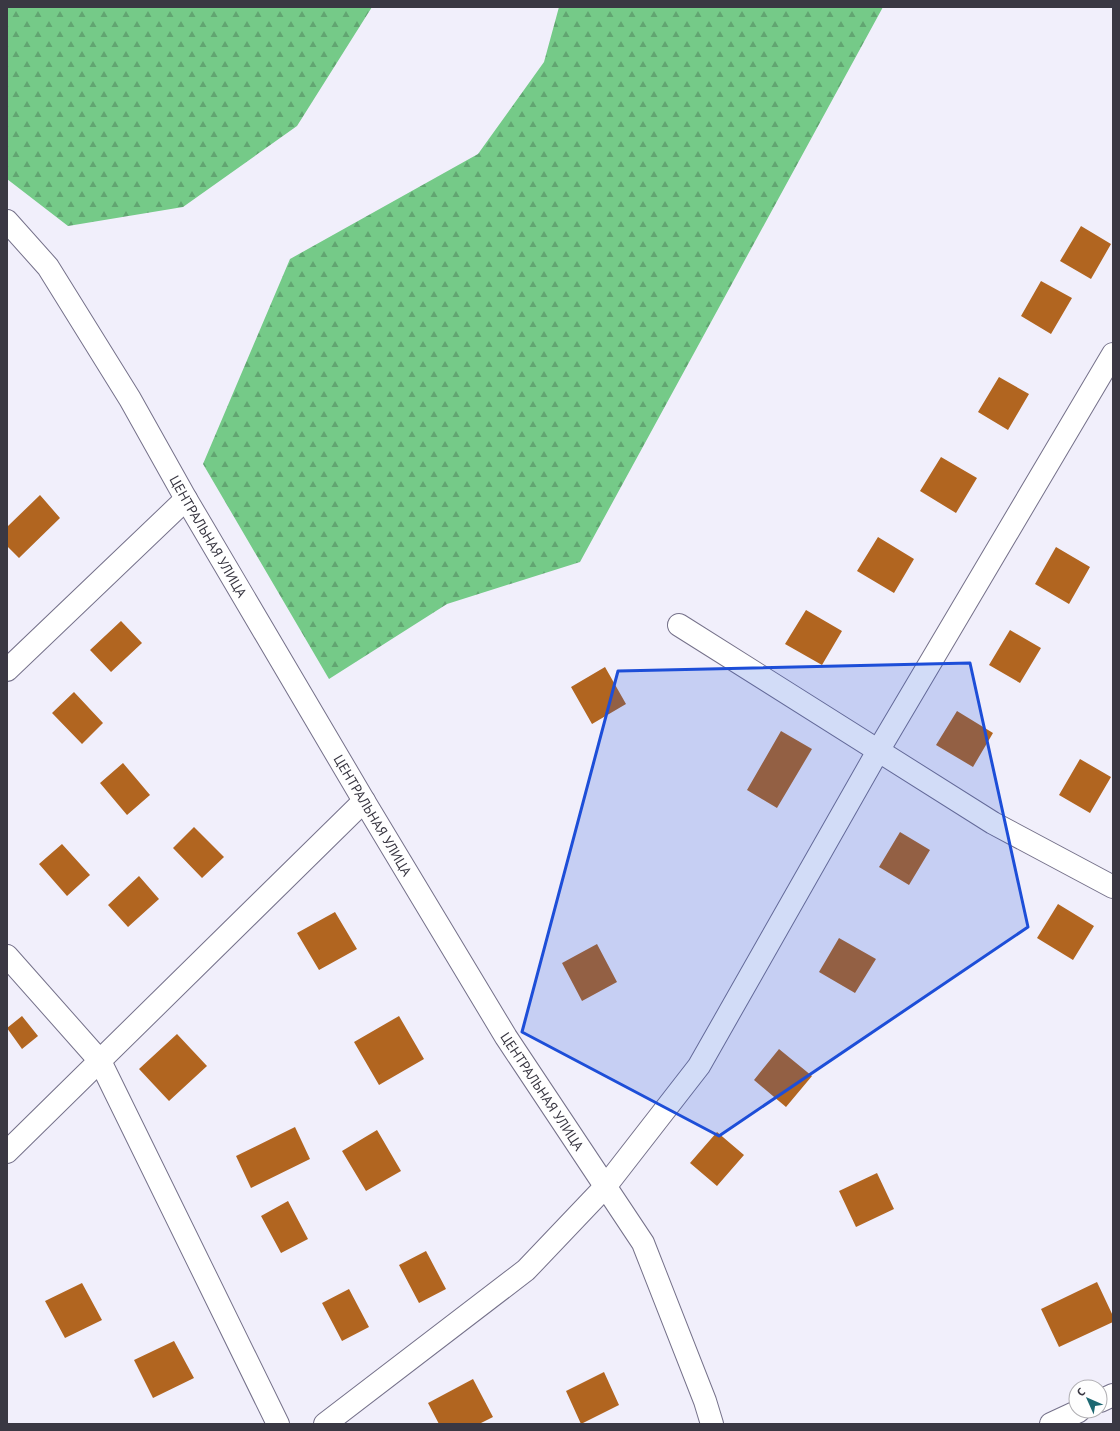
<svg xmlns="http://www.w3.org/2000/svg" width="1120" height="1431" viewBox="0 0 1120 1431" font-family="'PT Sans',sans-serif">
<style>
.forest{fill:url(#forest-firs)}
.building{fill:#b16520}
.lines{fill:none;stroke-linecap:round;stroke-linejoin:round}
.minor-casing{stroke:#75718a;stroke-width:24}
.minor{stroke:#fff;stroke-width:22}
.marked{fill:#1d4ed8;fill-opacity:0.2;stroke:#1d4ed8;stroke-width:3;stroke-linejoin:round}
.labels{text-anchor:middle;stroke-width:4;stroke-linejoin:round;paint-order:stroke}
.street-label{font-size:14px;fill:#3a3843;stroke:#fefefe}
</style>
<defs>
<pattern id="forest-firs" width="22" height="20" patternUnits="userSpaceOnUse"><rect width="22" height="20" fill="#75ca88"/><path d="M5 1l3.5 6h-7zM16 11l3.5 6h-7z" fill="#61a571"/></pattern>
</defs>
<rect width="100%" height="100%" fill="#f1effb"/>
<path class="forest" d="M7,7H372L297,126L183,207L68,226L7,179Z
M559,7H883L580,562L447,604L329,679L203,464L290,259L478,154L544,62Z"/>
<path class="building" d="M1081,226L1111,244L1091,279L1060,261Z
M1041,281L1072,298L1051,334L1021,316Z
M999,377L1029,394L1008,430L978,412Z
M941,457L977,478L956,513L920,491Z
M40,495L60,518L19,558L7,546V527Z
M878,537L914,559L894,593L857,571Z
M1056,547L1090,567L1069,604L1035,584Z
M806,610L842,631L822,665L785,644Z
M121,621L142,643L111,672L90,650Z
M1010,630L1041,648L1020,683L989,665Z
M605,667L626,704L592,724L571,687Z
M74,692L103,723L82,744L52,713Z
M957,711L993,733L973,767L936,745Z
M781,731L812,749L777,808L747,790Z
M1080,759L1111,777L1090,813L1059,795Z
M123,763L150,795L127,815L100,783Z
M194,827L224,857L202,878L173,848Z
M900,832L930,850L909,885L879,867Z
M62,844L90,875L67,896L39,864Z
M139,876L159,899L128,927L108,905Z
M1058,904L1094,926L1073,960L1037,938Z
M335,912L357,949L319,970L297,933Z
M839,938L876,959L855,993L819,972Z
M597,944L617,982L582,1001L562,963Z
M22,1016L38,1036L22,1049L7,1028Z
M399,1016L424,1059L379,1085L354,1042Z
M177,1034L207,1066L169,1101L139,1069Z
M779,1049L812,1076L786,1107L754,1080Z
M295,1127L310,1159L251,1188L236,1156Z
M377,1130L401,1171L366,1191L342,1151Z
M717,1132L744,1155L717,1186L690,1163Z
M877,1173L894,1209L856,1227L839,1191Z
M288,1201L308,1239L281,1253L261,1216Z
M426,1251L446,1289L419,1303L399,1265Z
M1097,1282L1113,1316V1322L1059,1347L1041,1309Z
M82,1283L102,1320L65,1338L45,1301Z
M349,1289L369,1327L342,1341L322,1303Z
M174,1341L194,1378L153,1398L134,1360Z
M604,1372L619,1405L581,1424L566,1391Z
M473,1379L493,1417L479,1424H439L428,1403Z"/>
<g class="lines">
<defs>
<g id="minor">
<path id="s1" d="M7,221L48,267L130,399L186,499L364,801L506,1037L643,1243L705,1401L712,1424"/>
<path d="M679,625L993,823L1113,887"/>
<path d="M7,670L186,499"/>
<path d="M7,956L100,1061L278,1424"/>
<path d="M7,1152L364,801"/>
<path d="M1100,1401L1113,1395"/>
<path d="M325,1424L526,1270L605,1187L699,1066L878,751L1113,354"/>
<path d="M1051,1424L1079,1411"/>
</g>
</defs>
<use href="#minor" class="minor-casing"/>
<use href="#minor" class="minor"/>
</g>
<path class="marked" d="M970,663L1028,927L719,1136L522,1032L618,671Z"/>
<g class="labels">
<g class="street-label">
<text dy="5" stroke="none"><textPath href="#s1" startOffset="375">ЦЕНТРАЛЬНАЯ УЛИЦА</textPath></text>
<text dy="5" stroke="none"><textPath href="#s1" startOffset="699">ЦЕНТРАЛЬНАЯ УЛИЦА</textPath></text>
<text dy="5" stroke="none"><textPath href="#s1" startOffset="1023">ЦЕНТРАЛЬНАЯ УЛИЦА</textPath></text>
</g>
</g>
<rect width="1120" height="1431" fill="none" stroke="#3a3843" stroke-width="16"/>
<g transform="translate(1088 1399) rotate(315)"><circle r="19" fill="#fefefe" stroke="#b0afb3"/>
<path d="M0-3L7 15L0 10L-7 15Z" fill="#1d6872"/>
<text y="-6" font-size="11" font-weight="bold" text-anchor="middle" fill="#3a3843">С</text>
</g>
</svg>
